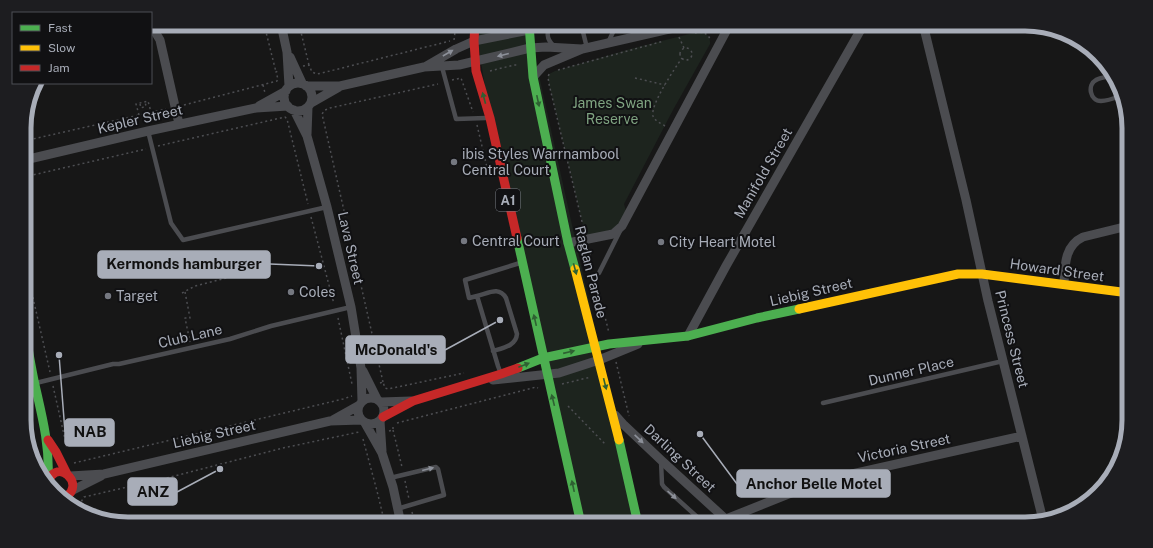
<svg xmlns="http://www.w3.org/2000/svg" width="1153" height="548" viewBox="0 0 1153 548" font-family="'Public Sans',sans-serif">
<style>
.green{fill:#1d241e}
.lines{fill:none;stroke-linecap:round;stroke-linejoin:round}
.path{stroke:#4d4e52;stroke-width:1.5;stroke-dasharray:2 3;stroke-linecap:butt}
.lane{stroke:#4b4c50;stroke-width:4.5}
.street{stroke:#4b4c50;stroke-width:9}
.fast{stroke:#4caf50;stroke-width:9}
.slow{stroke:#ffc107;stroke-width:9}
.jam{stroke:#c62828;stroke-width:9}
.oneway{fill:#8c9099}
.oneway2{fill:#2e6032}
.poi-dot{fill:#757880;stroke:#111113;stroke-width:1.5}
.labels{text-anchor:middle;stroke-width:4;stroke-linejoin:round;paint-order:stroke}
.shield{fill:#111113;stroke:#7b7e86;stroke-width:1}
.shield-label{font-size:13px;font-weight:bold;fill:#a8adb8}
.park-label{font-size:14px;fill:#7fa381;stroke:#111113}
.street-label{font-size:14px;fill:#a8adb8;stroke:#111113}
.poi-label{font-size:14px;fill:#a8adb8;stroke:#111113;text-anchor:start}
.rim{fill:none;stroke:#a8adb8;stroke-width:5}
.leader{fill:none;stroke:#a8adb8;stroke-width:1.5}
.callout-dot{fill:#a8adb8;stroke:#111113;stroke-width:1.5}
.callout{fill:#a8adb8;stroke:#a8adb8;stroke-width:1.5}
.callout-label{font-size:15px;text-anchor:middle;font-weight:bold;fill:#111}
</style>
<rect width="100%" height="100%" fill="#171717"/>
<path class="green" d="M475,24H529V30L638,524H581L490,118Z
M697,32C705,32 711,36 710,44L673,110L624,204L626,211L622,226L586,238L549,84L548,77L549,74L555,71L630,49Z"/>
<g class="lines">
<path class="path" d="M264,24L276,72
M299,24L309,65
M695,33C702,31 708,33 711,41
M679,37L684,48
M454,40L456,24
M680 54a6 6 0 1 1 12 0a6 6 0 1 1-12 0Z
M303,66L309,65L312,72L317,74L322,73L450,41
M558,70L664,41
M490,71L514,65H519
M549,74L548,77L549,84L584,230
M635,78L665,85
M452,80L461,78L473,112
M263,85L265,93
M140,104L141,108L146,106L145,102
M184,105L277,81L278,79L276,72L278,71
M139,115L136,104L148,101L151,112
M477,125L489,176
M665,126C660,123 655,121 653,116C650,105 675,68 682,58
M24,141L166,109
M158,146L285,117L287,119L308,204
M24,177L146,149
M311,217L334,304
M589,249L593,269
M25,263L50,372
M596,280L609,333
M185,292L190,318H185L190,342
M182,293L195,286L246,273
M338,318L352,384
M616,362L629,416
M383,382L322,114L325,110L330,108L438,84
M380,383L383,382L385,388L388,389L464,373
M562,384L591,377
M53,386L67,448
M568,406L606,445
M25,415L30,414
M397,423L536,387L538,388
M393,430L402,467
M389,431L393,430V424
M363,439L377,491L385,524
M74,463L343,399L352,396
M405,481L409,499
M79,509L82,508L81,502L84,497L171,477L283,448L359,432
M412,512L415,524"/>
<path class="lane" d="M552,24C546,31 546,39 554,46
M581,24L587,48
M608,43L613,32L614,24
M442,67L456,119L486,118
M1112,76C1107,77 1101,77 1096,80C1087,85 1090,101 1101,101C1107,101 1115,98 1120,96
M148,131L171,223L183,240L327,207
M599,273L620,231
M477,296C489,293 499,286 506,298L517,334C516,346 503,348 493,351
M501,374L498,366L477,296L469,298L465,280L520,263
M36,383L113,364H119L230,339L271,326L351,307
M823,403L1003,361
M661,461L662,484L664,487L705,524
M390,478L436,467L438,469L444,495L397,509"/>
<path class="street" d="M281,24L287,52L289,86
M923,24L966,200L988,301L1043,520
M151,25L160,40L179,124
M290,57L302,83
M425,67L456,49L474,41L529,30L545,24
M534,76L544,65L582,49L691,24
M284 97a14 14 0 1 1 28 0a14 14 0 1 1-28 0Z
M306,86H340L424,67L459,65L530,48L546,47L582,49
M311,103L339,87
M259,106L286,91
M294,110L307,136L327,207L351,307L361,368L362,401
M307,134L308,107
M24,162L29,159L148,131L256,108L288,106
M568,243L613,234L622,226L730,24
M1064,284C1065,266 1064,246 1083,237L1128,226
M688,336L726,266L864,24
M363,371L377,399
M493,380L559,373L599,360L638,344
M358 411a13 13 0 1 1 26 0a13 13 0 1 1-26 0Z
M381,402L411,401
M615,415L623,424L661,460L731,524
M333,420L358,406
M380,421L382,451
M365,423L382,453L393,487L401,524
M70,476L104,474L330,421L361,420
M73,490L101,476
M726,519L801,489L852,474L1022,436"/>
<path class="fast" d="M529,24L533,77L568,243L575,269
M517,238L581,524
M25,330C28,348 31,367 35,385C42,416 50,446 48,479
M518,368L543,358L609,344L688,336L757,318L799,309
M619,440L638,524"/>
<path class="slow" d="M575,269L619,440
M799,309L958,274H982L1129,293"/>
<path class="jam" d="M475,24L474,41L476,71L490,118L517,238
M383,417L413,401L501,374L518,368
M48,440L56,452L67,474
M47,483C48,480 50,477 52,475C62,465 78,480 71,492C70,494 66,496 64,498"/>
</g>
<defs><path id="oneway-solid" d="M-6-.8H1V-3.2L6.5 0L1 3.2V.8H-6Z"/></defs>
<g class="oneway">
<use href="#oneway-solid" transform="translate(448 53) rotate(-30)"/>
<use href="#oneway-solid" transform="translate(503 55) rotate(166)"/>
<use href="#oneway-solid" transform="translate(639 439) rotate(43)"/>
<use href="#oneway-solid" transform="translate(428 469) rotate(-14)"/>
<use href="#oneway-solid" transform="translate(672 495) rotate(42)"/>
</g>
<g class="oneway2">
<use href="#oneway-solid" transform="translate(484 98) rotate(-105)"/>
<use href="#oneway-solid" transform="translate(538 101) rotate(78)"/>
<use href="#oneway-solid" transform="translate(575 269) rotate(75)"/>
<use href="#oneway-solid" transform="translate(535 320) rotate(-103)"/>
<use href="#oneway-solid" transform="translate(569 352) rotate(-13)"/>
<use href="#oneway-solid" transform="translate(524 365) rotate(-21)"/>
<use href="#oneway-solid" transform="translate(605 384) rotate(76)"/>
<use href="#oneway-solid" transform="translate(553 400) rotate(-104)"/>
<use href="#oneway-solid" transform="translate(573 486) rotate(-102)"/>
</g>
<g class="poi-dot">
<circle cx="454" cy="162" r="4"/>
<circle cx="464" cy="241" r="4"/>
<circle cx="661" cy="242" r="4"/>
<circle cx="291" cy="292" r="4"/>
<circle cx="108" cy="296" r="4"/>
</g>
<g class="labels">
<rect class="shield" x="496" y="189" width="24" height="22" rx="3"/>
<g class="shield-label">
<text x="508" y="205">A1</text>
</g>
<g class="park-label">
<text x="612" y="108">James Swan<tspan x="612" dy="16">Reserve</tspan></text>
</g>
<g class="street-label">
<text transform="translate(140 119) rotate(-13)" y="5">Kepler Street</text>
<text transform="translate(763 173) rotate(-60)" y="5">Manifold Street</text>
<text transform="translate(351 248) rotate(77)" y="5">Lava Street</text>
<text transform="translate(1057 270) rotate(8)" y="5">Howard Street</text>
<text transform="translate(591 272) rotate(76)" y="5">Raglan Parade</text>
<text transform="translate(811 292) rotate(-13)" y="5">Liebig Street</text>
<text transform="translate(190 336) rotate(-13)" y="5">Club Lane</text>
<text transform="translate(1012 339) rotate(76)" y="5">Princess Street</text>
<text transform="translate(911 371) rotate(-13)" y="5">Dunner Place</text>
<text transform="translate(214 434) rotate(-13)" y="5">Liebig Street</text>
<text transform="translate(904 448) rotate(-12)" y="5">Victoria Street</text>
<text transform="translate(680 458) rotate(43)" y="5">Darling Street</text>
</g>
<g class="poi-label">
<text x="462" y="159">ibis Styles Warrnambool<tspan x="462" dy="16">Central Court</tspan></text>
<text x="472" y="246">Central Court</text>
<text x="669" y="247">City Heart Motel</text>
<text x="299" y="297">Coles</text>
<text x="116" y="301">Target</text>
</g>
</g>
<path d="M0 0H1153V548H0ZM128 31H1025A97 97 0 0 1 1122 128V420A97 97 0 0 1 1025 517H128A97 97 0 0 1 31 420V128A97 97 0 0 1 128 31Z" fill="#1d1d20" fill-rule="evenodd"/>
<path class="rim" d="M128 31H1025A97 97 0 0 1 1122 128V420A97 97 0 0 1 1025 517H128A97 97 0 0 1 31 420V128A97 97 0 0 1 128 31Z"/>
<path class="leader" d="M319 266L270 264M500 320L445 350M59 355L65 432M700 434L737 484M220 469L177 492"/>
<g class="callout-dot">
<circle cx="319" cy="266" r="4"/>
<circle cx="500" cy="320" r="4"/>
<circle cx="59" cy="355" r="4"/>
<circle cx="700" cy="434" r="4"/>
<circle cx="220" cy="469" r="4"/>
</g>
<g class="callout">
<rect x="98" y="251" width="172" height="27" rx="4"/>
<rect x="346" y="336" width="99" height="27" rx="4"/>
<rect x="65" y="419" width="49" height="27" rx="4"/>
<rect x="737" y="470" width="153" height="27" rx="4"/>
<rect x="128" y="478" width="49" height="27" rx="4"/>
</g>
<g class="callout-label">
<text x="184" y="269">Kermonds hamburger</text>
<text x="396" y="355">McDonald's</text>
<text x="90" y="437">NAB</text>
<text x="814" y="489">Anchor Belle Motel</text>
<text x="153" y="497">ANZ</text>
</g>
<rect x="12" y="12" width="140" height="72" fill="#111113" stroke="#4d4f55"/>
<rect x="20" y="25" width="20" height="6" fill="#4caf50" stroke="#4d4f55"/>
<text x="48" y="32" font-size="12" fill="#a8adb8">Fast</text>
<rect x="20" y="45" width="20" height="6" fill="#ffc107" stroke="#4d4f55"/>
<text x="48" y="52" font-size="12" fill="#a8adb8">Slow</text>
<rect x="20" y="65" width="20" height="6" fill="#c62828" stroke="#4d4f55"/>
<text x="48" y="72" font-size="12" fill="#a8adb8">Jam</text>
</svg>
